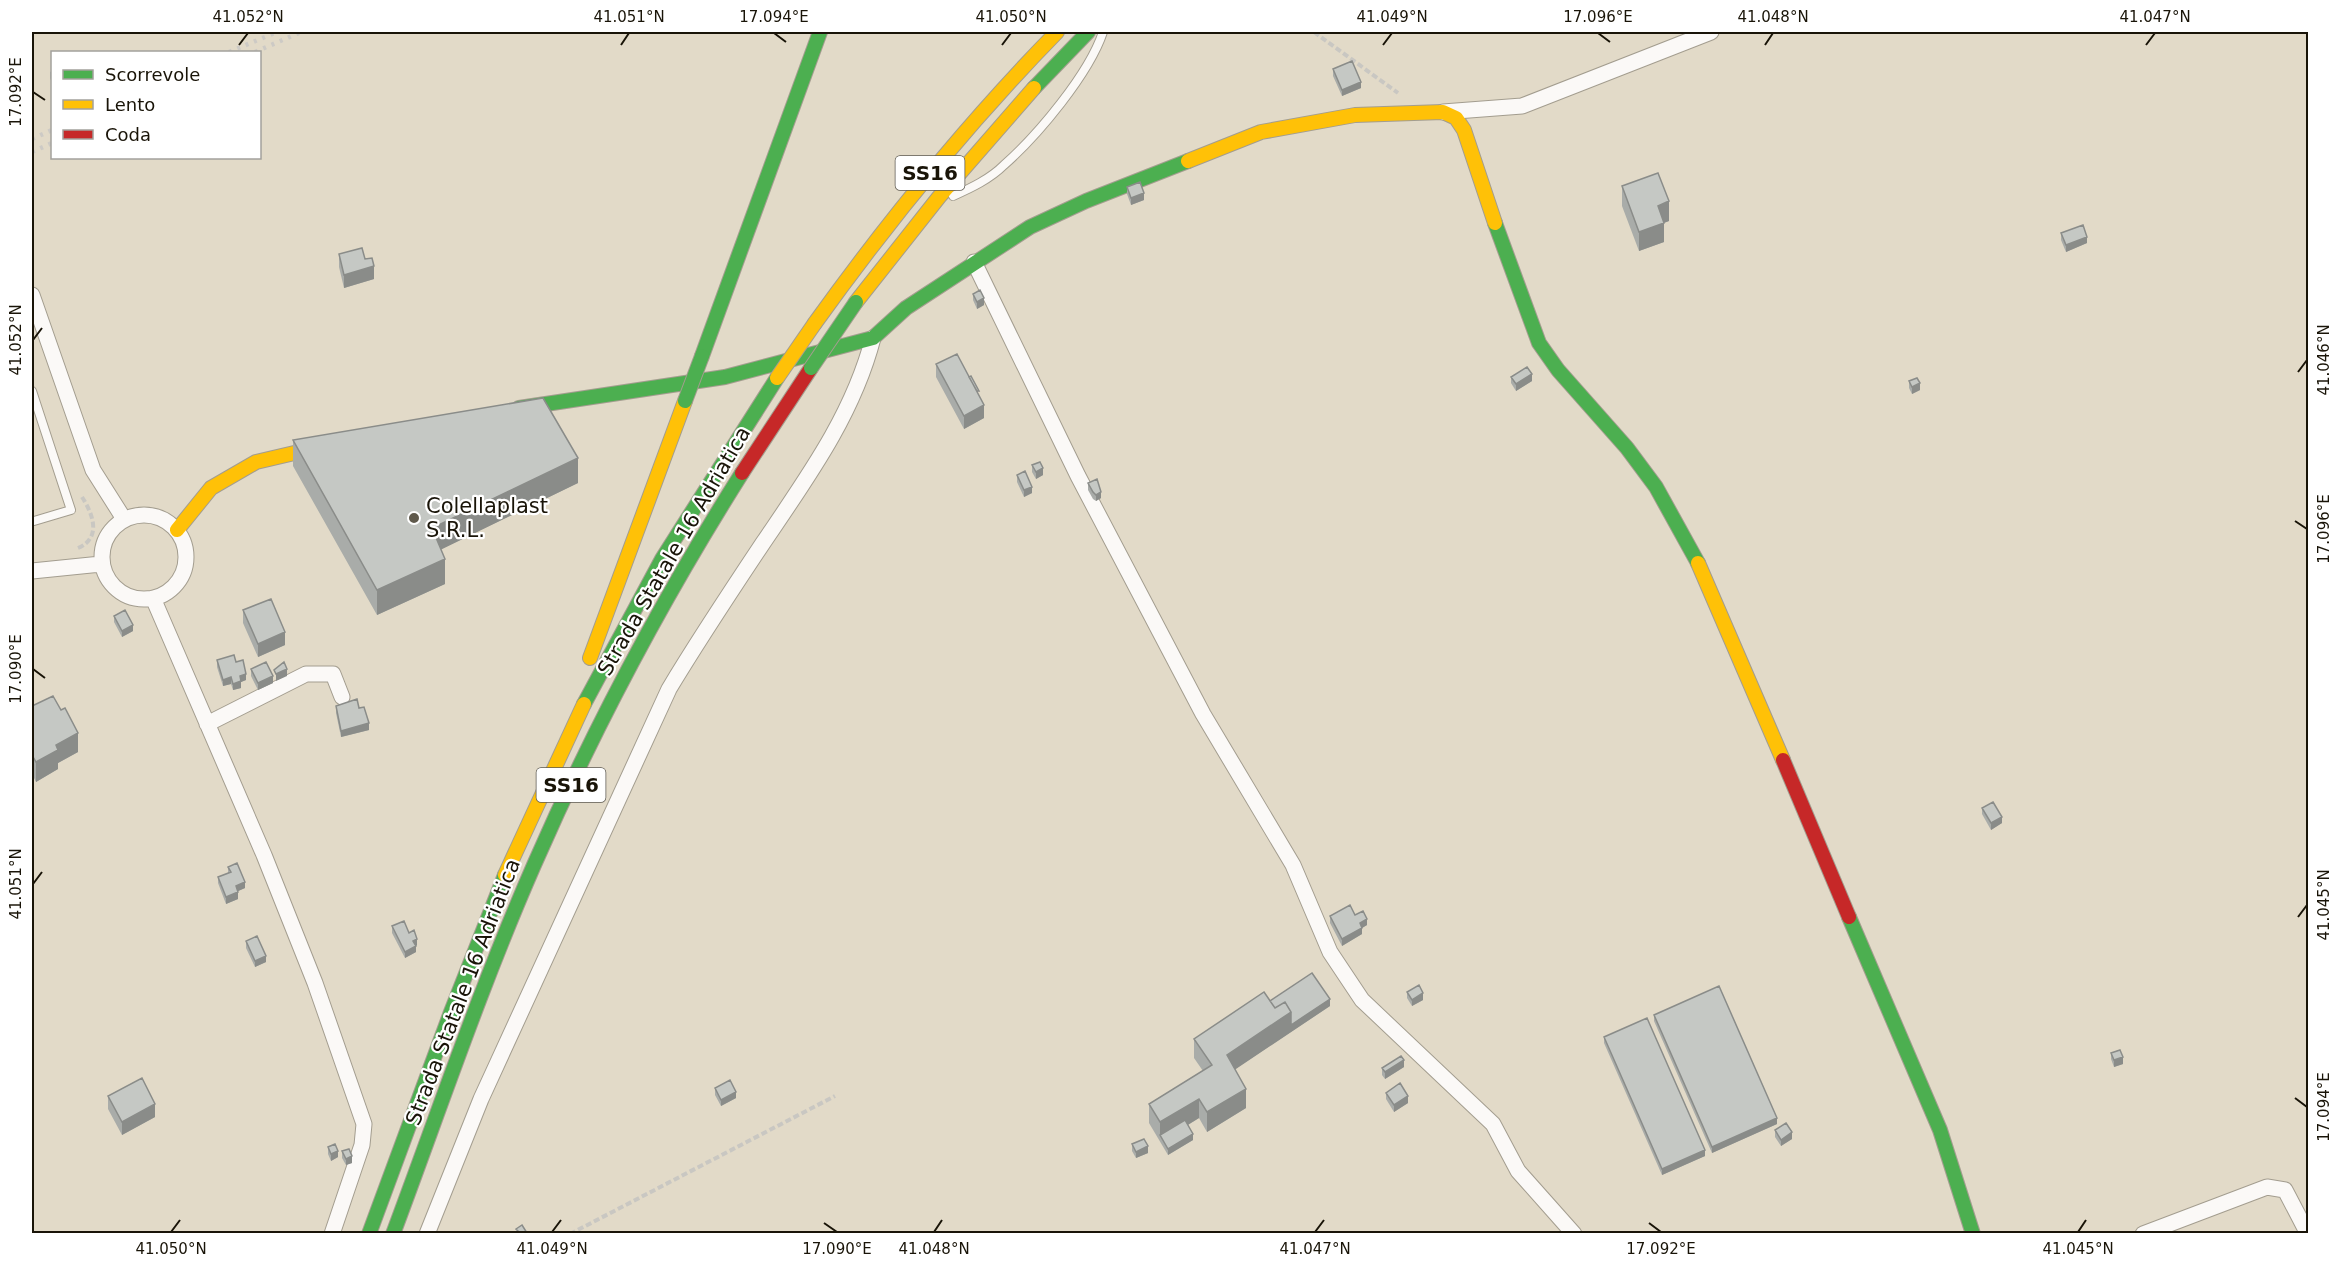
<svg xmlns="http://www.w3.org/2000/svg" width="2340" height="1265" viewBox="0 0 2340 1265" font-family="'DejaVu Sans',sans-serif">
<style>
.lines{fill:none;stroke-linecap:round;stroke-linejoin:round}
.lane-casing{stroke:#a39d8f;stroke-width:10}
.street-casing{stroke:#a39d8f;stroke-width:17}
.fast-casing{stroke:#a39d8f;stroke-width:16}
.slow-casing{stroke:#a39d8f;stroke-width:16}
.jam-casing{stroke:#a39d8f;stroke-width:16}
.path{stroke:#c9c7c2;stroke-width:4;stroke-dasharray:6 3;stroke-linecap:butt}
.lane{stroke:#fbf9f7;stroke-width:8}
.street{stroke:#fbf9f7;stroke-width:15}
.fast{stroke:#4caf50;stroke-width:14}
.slow{stroke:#ffc107;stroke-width:14}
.jam{stroke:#c62828;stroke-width:14}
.rail{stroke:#cdcac5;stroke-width:4.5;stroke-dasharray:3 6;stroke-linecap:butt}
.fast-bridge-casing{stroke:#a39d8f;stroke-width:16;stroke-linecap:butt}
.slow-bridge-casing{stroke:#a39d8f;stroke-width:16;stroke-linecap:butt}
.fast-bridge{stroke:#4caf50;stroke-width:14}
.slow-bridge{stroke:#ffc107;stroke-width:14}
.wall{fill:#a9aca9}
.shaded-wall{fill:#8a8c89}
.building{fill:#c5c8c4;stroke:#8a8c89;stroke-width:1.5}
.ticks{fill:none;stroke:#191408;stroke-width:2}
.poi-dot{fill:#5f594b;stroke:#fff;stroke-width:2}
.labels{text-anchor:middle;stroke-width:4.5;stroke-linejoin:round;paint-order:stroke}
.shield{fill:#fff;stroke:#5e5a52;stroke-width:1.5}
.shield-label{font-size:20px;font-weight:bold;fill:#191408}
.poi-label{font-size:21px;fill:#191408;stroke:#fff;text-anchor:start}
.street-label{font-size:21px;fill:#191408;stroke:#fff}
.neatline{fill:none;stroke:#191408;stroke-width:2}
.ticks-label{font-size:15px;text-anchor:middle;fill:#191408}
</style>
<rect width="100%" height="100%" fill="#e2dac8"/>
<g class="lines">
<defs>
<path id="lane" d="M953,196C971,188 990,179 1004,165C1038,135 1089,74 1103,32
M32,391L71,510L34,521"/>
<path id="street" d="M1443,112L1522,106L1711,32
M974,262L1078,476L1203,714L1293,865L1330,952L1362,1000L1493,1124L1518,1171L1574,1234
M32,295L93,470L124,519
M102 557a42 42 0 1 1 84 0a42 42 0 1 1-84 0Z
M32,571L101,564
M153,598L264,855L315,983L364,1124L362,1145L332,1234
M207,724L306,674H333L342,697
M427,1234L481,1099L669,689C699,639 731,591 763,543C807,478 853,415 873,338
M2143,1234L2267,1187L2285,1190L2308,1234"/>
<path id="fast" d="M1034,88L1088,32
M1495,223L1539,343L1558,370L1627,448L1656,487L1698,563
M702,356L820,32
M519,408L725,377L873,338L906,308L1030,227L1086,201L1188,161
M584,704L662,559L777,378
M1849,917L1940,1130L1973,1234
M369,1234L451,1012L505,875
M393,1234C439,1111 481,986 534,865C593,730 663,598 742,473"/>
<path id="slow" d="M1188,161L1261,132L1355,115L1443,112L1456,118L1464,130L1495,223
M856,302L939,197L1034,88
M815,323C889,220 968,123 1057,32
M177,530L211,488L256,462L320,447
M1698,563L1783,760
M590,658L685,401
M505,875L584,704"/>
<path id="jam" d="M742,473L811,368
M1783,760L1849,917"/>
</defs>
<use href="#lane" class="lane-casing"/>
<use href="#street" class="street-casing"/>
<use href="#fast" class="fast-casing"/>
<use href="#slow" class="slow-casing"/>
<use href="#jam" class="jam-casing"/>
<path class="path" d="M1314,32L1398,93
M78,548C102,538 93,514 82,497
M570,1234L835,1096"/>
<use href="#lane" class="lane"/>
<use href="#street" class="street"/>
<use href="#fast" class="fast"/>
<use href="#slow" class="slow"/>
<use href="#jam" class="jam"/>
<path class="rail" d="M229,52L277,32
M255,52L301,32
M32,139L52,130
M32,152L52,143"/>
<defs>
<path id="fast-bridge" d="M811,368L856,302
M685,401L702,356"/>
<path id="slow-bridge" d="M777,378L815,323"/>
</defs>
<use href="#fast-bridge" class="fast-bridge-casing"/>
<use href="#slow-bridge" class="slow-bridge-casing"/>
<use href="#fast-bridge" class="fast-bridge"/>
<use href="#slow-bridge" class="slow-bridge"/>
</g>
<path class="wall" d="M1333,69L1361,88L1342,96L1333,76Z
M52,71V83L50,78V72Z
M1622,186L1669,221L1664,223V242L1639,251L1622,206Z
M1127,187L1144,200L1131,205L1127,194Z
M2061,233L2087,243L2066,252L2061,240Z
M339,254L365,259L374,279L344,288L339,267Z
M973,294L984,305L977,309L973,300Z
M936,364L979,395L984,418L964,429L936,377Z
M1511,377L1532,381L1516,391L1511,383Z
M1909,381L1920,390L1912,394L1909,388Z
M293,440L578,483L441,549L445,584L377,615L293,466Z
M1032,465L1043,475L1036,479L1032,472Z
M1017,475L1032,493L1024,497L1017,482Z
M1088,483L1101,498L1096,501L1093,499L1088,490Z
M243,610L285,645L258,657L243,623Z
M114,616L133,631L122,637L114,622Z
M217,660L236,662L246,680L241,682V688L233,690L231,684L223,686L217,667Z
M251,669L273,683L258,690L251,676Z
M32,706L78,752L58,763V769L36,782L32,774Z
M336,706L359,708L369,730L341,737L336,713Z
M1982,808L2002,823L1991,830L1982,814Z
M228,867L245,888L238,891V899L226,904L218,883V877L228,873Z
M1355,915L1367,925L1362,928V934L1342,946L1330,923V916Z
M392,926L409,933L417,945L416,946V952L405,958L392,933Z
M246,941L266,962L255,967L246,948Z
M1407,992L1423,1000L1412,1006L1407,998Z
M1270,1001L1330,1006L1235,1069L1246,1108L1207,1132L1199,1118L1188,1125L1193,1140L1168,1155L1149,1123V1104L1203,1071L1194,1058V1039Z
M1654,1015L1777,1124L1712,1153L1654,1021Z
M1604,1037L1705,1156L1662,1175L1604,1043Z
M2111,1053L2123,1064L2114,1067L2111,1059Z
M1404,1067L1385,1079L1382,1075V1068Z
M715,1088L736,1098L721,1106L715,1095Z
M1386,1093L1408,1103L1394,1112L1386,1099Z
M108,1096L155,1117L122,1135L108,1109Z
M1775,1130L1792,1139L1781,1146L1775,1137Z
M1132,1144L1148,1153L1136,1158L1132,1151Z
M328,1147L338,1157L331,1161L328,1154Z
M342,1151L352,1163L346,1165L342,1158Z"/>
<path class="shaded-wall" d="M1361,82V88L1342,96V90Z
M1144,193V200L1131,205V198Z
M1669,201V221L1658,225V206Z
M1664,223V242L1639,251V232Z
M2087,237V243L2066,252V245Z
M374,266V279L344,288V275Z
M984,298V305L977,309V302Z
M1532,374V381L1516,391V384Z
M1920,383V390L1912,394V387Z
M984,405V418L964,429V416Z
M578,458V483L432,554V528Z
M1043,468V475L1036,479V472Z
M1032,487V493L1024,497V490Z
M1101,492V498L1096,501V495Z
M445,559V584L377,615V590Z
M133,625V631L122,637V631Z
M285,632V645L258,657V644Z
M287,669V676L276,681V674Z
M246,674V680L241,682V688L233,690V684L240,676Z
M273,676V683L258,690V683Z
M231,677V684L223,686V680Z
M369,723V730L341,737V731Z
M78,733V752L58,763V769L36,782V762L56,745Z
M2002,817V823L1991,830V823Z
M245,882V888L236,892V886Z
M238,892V899L226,904V897Z
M1367,919V925L1362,928V934L1342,946V939L1360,923Z
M417,939V945L413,947V941Z
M416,946V952L405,958V952Z
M266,956V962L255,967V961Z
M1423,993V1000L1412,1006V1000Z
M1330,999V1006L1227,1075V1055L1291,1012Z
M2123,1057V1064L2114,1067V1060Z
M1404,1060V1067L1385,1079V1072Z
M1246,1089V1108L1207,1132V1112Z
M736,1092V1098L721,1106V1100Z
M1408,1096V1103L1394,1112V1105Z
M1199,1099V1118L1163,1140L1160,1135V1122Z
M155,1104V1117L122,1135V1122Z
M1777,1118V1124L1712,1153V1147Z
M1792,1132V1139L1781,1146V1140Z
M1193,1134V1140L1168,1155V1149Z
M1148,1146V1153L1136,1158V1152Z
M1705,1150V1156L1662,1175V1169Z
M338,1151V1157L331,1161V1154Z
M352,1156V1163L346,1165V1159Z"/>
<path class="building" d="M1352,61L1361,82L1342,90L1333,69Z
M1658,173L1669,201L1658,206L1664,223L1639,232L1622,186Z
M1140,182L1144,193L1131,198L1127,187Z
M2083,225L2087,237L2066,245L2061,233Z
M362,248L365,259L372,258L374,266L344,275L339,254Z
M980,290L984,298L977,302L973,294Z
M957,354L984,405L964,416L936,364Z
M1527,367L1532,374L1516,384L1511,377Z
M971,376L979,391H977L969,377Z
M1917,378L1920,383L1912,387L1909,381Z
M543,398L578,458L432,528L445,559L377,590L293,440Z
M1040,462L1043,468L1036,472L1032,465Z
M1025,471L1032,487L1024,490L1017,475Z
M1097,479L1101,492L1096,495L1093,492L1088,483Z
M271,599L285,632L258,644L243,610Z
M125,610L133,625L122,631L114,616Z
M234,655L236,662L243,660L246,674L240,676L241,681L233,684L231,677L223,680L217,660Z
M266,662L273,676L258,683L251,669Z
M284,662L287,669L276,674L274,670Z
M53,696L61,710L65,708L78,733L56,745L58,750L36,762L32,755V706Z
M357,699L359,708L364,707L369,723L341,731L336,706Z
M1993,802L2002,817L1991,823L1982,808Z
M237,863L245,882L236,886L238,892L226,897L218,877L231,872L228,867Z
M1350,905L1355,915L1363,911L1367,919L1360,923L1362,928L1342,939L1330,916Z
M404,921L409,933L414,930L417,939L413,941L416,946L405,952L392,926Z
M257,936L266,956L255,961L246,941Z
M1312,973L1330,999L1291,1025V1012L1285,1002L1275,1008L1270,1001Z
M1419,985L1423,993L1412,1000L1407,992Z
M1719,986L1777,1118L1712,1147L1654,1015Z
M1264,992L1275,1008L1285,1002L1291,1012L1227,1055L1246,1089L1207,1112L1199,1099L1160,1122L1149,1104L1212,1065L1194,1039Z
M1647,1018L1705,1150L1662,1169L1604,1037Z
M2120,1050L2123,1057L2114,1060L2111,1053Z
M1401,1056L1404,1060L1385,1072L1382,1068Z
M142,1078L155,1104L122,1122L108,1096Z
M730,1080L736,1092L721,1100L715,1088Z
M1400,1083L1408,1096L1394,1105L1386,1093Z
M1185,1120L1193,1134L1168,1149L1160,1135Z
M1786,1123L1792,1132L1781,1140L1775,1130Z
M1144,1139L1148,1146L1136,1152L1132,1144Z
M335,1144L338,1151L331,1154L328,1147Z
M349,1149L352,1156L346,1159L342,1151Z
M522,1225L527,1233H520L516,1229Z"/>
<path class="ticks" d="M774,33L786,42M1598,33L1610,42M239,45L248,33M621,45L629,33M1002,45L1011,33M1383,45L1392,33M1765,45L1773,33M2146,45L2155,33M33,92L45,100M33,340L42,328M2298,372L2307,360M2295,521L2307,529M33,669L45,678M33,884L42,872M2298,917L2307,905M2295,1098L2307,1107M824,1223L837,1232M1649,1223L1661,1232M171,1232L180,1220M552,1232L561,1220M934,1232L942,1220M1315,1232L1324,1220M2078,1232L2086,1220"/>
<circle class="poi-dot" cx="414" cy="518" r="6"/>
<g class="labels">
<g class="shield">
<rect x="895.5" y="156" width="69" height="34" rx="4.5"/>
<rect x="536.5" y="768" width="69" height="34" rx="4.5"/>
</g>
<g class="shield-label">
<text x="930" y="180">SS16</text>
<text x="571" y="792">SS16</text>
</g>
<g class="poi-label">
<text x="426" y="513">Colellaplast<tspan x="426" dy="24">S.R.L.</tspan></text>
</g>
<g class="street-label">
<text transform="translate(674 551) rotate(-60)" y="7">Strada Statale 16 Adriatica</text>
<text transform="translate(463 992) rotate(-69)" y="7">Strada Statale 16 Adriatica</text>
</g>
</g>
<rect width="2340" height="1265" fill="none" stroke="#ffffff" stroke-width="66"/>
<rect x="51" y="51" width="210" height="108" fill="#ffffff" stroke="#a3a19c" stroke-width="1.5"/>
<rect x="63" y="70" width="30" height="9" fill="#4caf50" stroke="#a3a19c" stroke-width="1.5"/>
<text x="105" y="81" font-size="18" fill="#191408">Scorrevole</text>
<rect x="63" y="100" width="30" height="9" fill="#ffc107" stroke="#a3a19c" stroke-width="1.5"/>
<text x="105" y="111" font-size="18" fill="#191408">Lento</text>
<rect x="63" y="130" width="30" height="9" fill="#c62828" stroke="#a3a19c" stroke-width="1.5"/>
<text x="105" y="141" font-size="18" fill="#191408">Coda</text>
<rect x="33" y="33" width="2274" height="1199" class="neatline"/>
<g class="ticks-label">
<text x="248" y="22">41.052°N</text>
<text x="629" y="22">41.051°N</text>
<text x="774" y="22">17.094°E</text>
<text x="1011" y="22">41.050°N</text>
<text x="1392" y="22">41.049°N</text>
<text x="1598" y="22">17.096°E</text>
<text x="1773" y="22">41.048°N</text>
<text x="2155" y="22">41.047°N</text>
<text transform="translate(16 92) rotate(-90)" y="5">17.092°E</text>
<text transform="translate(16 340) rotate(-90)" y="5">41.052°N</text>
<text transform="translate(2324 360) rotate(-90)" y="5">41.046°N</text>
<text transform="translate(2324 529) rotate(-90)" y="5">17.096°E</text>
<text transform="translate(16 669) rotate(-90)" y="5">17.090°E</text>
<text transform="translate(16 884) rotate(-90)" y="5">41.051°N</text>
<text transform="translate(2324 905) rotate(-90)" y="5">41.045°N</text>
<text transform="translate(2324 1107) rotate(-90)" y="5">17.094°E</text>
<text x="171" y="1254">41.050°N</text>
<text x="552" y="1254">41.049°N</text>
<text x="837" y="1254">17.090°E</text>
<text x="934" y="1254">41.048°N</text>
<text x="1315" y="1254">41.047°N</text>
<text x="1661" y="1254">17.092°E</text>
<text x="2078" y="1254">41.045°N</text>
</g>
</svg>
